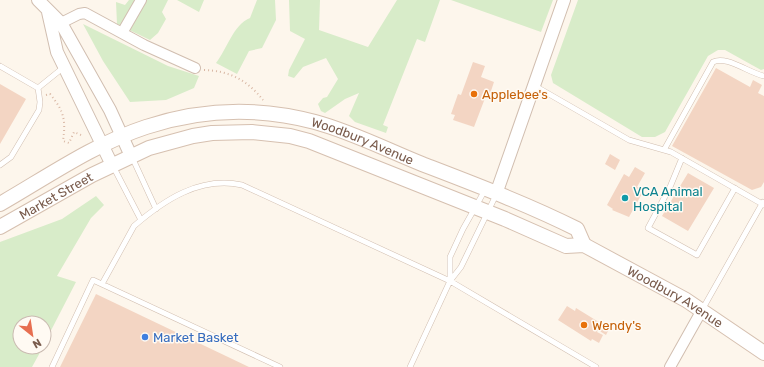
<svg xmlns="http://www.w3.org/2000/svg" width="764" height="367" viewBox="0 0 764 367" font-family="Rubik,sans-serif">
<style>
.green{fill:#d8ecc9}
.building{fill:#f3d5c3}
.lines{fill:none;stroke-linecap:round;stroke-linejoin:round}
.service-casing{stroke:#d1beb0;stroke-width:6}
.minor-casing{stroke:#d1beb0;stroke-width:12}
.tertiary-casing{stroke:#d1beb0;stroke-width:14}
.secondary-casing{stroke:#d6c0b0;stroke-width:16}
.path{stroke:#d9b8a5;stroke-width:2;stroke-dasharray:1 3;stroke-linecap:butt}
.service{stroke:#fff;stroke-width:5}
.minor{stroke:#fff;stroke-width:10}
.tertiary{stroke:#fff;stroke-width:12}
.secondary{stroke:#fff;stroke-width:14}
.food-dot{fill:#e8710a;stroke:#fffaf3;stroke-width:1.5}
.culture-dot{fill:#0f9aa8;stroke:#fffaf3;stroke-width:1.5}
.shop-dot{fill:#3f7fe0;stroke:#fffaf3;stroke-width:1.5}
.labels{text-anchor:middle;stroke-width:3;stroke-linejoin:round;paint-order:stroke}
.food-label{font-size:13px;fill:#c56008;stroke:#fffaf3;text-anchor:start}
.street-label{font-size:13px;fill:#7a5c4d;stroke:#fffaf3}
.culture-label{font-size:13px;fill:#0d838f;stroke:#fffaf3;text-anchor:start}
.shop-label{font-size:13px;fill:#366cbe;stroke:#fffaf3;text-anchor:start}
</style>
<rect width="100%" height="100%" fill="#fdf6ec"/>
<path class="green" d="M129,0H168L162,12L166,19L158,33L150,40L117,24L116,2L125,5Z
M177,0H204L199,12Z
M257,0H275L276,20L262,48L249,51L237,74L216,63C227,49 233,25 250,18Z
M289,0H320L319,30L368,47L397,0H440L425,42L417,39L383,125L388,127L386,133L355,122L349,116L359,93L345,99L325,113L321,111L318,104L323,98L327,97L338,79L326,58L303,67L294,78L288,76L289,70L305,39L290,31Z
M451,0H553L541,32Z
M578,0H764V69L761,70L725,50H718L708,56L665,132L655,137H642L553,83L551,75Z
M83,24L168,66L199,76L194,88L166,100L130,102L103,61Z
M96,196L104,205L91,218L57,276L76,282L44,344V323H20V347H43L32,367H0V242L62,219Z"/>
<path class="building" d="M473,62L485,66L481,77L494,82L490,94L487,93L474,127L453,120L455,115L451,114L458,94L461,95Z
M716,68L750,87L753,80L762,85L758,93L764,96V182L761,187L752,190L672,146Z
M0,84L26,99L0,144Z
M610,154L620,160L615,170L605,164Z
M635,167L645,173L637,187L644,190L629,217L612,210L613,209L607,205L624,174L629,177Z
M688,173L714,188L688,231L662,216Z
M96,294L249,367H60Z
M567,306L575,311L576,308L602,324L600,327L608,331L606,335L598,330L597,332L603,335L599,343L592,339L591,341L558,320Z"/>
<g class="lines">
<defs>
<path id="service" d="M0,66L38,88L40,102L39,110L11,157L0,165
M535,86L629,140L671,152L764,205
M38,88L64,67
M664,150L713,62C726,55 749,73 764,76
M132,157L156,209
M682,158L670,187L648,228L697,255L735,188
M113,166L141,220
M450,281V257L463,229L485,190
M102,284L134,226C164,200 200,176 242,185L450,281L596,367
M702,310L763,202
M52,367L93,280L280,367
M410,367L450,281L461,267L496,195"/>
<path id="minor" d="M61,23L79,14L85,13L144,45L195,68
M122,33L141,0
M670,367L702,310"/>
<path id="tertiary" d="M38,0L61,23L110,110L131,156
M48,12L57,52L112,165
M496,194L564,0"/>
<g id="secondary">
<path id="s1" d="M0,204C47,177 94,144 146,127C201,109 259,107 315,122C352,132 387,150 422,164C474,184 527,204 577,229L584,245"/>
<path id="s2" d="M0,227L92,175L149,148L193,136L212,133L252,132L290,136L309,141L505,219L566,246L584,245L686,300L764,353"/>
</g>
</defs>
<use href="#service" class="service-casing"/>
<use href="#minor" class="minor-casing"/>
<use href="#tertiary" class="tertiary-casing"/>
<use href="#secondary" class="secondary-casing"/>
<path class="path" d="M204,70C230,71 247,80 263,100
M46,95L50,94C64,111 66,120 63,141L69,143L74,132L81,135"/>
<use href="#service" class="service"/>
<use href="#minor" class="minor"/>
<use href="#tertiary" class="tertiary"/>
<use href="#secondary" class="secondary"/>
</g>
<g class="food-dot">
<circle cx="474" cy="94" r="4"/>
<circle cx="584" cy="325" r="4"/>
</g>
<circle class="culture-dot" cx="625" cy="198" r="4"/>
<circle class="shop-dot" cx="145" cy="337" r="4"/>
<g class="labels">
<g class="food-label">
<text x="482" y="99">Applebee's</text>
<text x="592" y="330">Wendy's</text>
</g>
<g class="street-label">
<text dy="5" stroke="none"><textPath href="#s1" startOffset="388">Woodbury Avenue</textPath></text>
<text dy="5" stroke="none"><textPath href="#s2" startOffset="64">Market Street</textPath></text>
<text dy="5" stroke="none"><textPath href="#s2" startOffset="732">Woodbury Avenue</textPath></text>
</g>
<g class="culture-label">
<text x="633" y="196">VCA Animal<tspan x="633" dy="15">Hospital</tspan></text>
</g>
<g class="shop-label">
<text x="153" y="342">Market Basket</text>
</g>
</g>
<g transform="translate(32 335) rotate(150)"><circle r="19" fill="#fffaf3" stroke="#cabbb1"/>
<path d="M0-3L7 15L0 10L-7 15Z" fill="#e76f51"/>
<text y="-6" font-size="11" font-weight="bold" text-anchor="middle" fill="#7a5c4d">N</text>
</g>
</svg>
